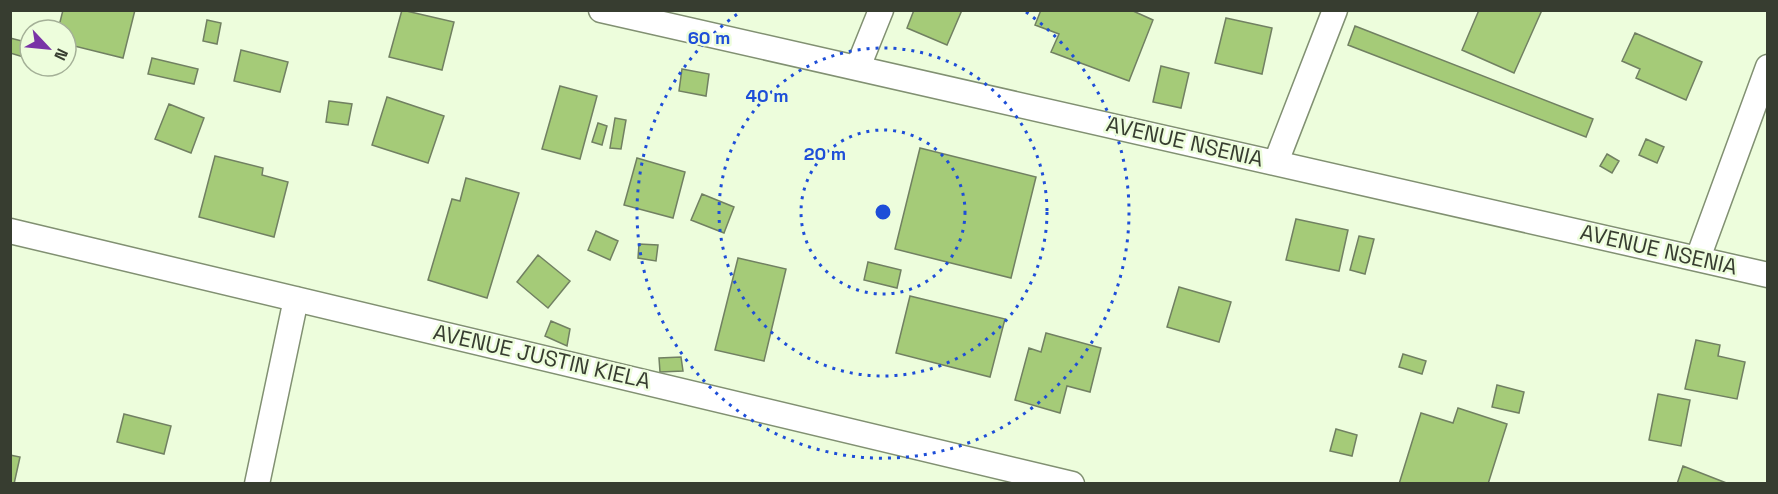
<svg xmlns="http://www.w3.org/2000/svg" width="1778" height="494" viewBox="0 0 1778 494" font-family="'Space Grotesk',sans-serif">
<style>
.building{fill:#a5cb78;stroke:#718062;stroke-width:1.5}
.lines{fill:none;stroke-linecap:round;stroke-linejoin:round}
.minor-casing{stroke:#819072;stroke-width:27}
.minor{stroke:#fff;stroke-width:24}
.ring{fill:none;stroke:#1d4ed8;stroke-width:3;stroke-dasharray:3 6}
.labels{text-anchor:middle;stroke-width:5;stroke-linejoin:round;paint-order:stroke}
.street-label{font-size:22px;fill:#373d30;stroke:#edfddc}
.centre{fill:#1d4ed8;stroke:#edfddc;stroke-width:3}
.ring-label{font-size:18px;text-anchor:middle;font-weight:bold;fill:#1d4ed8;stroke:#edfddc;stroke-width:5;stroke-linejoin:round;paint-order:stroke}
</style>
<rect width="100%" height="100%" fill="#edfddc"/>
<path class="building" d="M63,10H135L123,58L66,44V30H58Z
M402,10L454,22L442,70L389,57Z
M914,10H962L947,45L907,28Z
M1041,10H1131L1153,20L1129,81L1051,52L1059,34L1035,25Z
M1479,10H1542L1514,73L1462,50Z
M1226,18L1272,28L1262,74L1215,63Z
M207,20L221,23L217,44L203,41Z
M1355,26L1593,119L1586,137L1348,45Z
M1635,33L1702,62L1686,100L1636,78L1640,69L1622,61Z
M10,38L30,43V59L10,53Z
M241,50L288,62L280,92L234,81Z
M152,58L198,69L194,84L148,74Z
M1161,66L1189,73L1181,108L1153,102Z
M682,69L709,74L706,96L679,91Z
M560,86L597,96L580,159L542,149Z
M387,97L444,116L428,163L372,145Z
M329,101L352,104L348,125L326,122Z
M169,104L204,118L191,153L155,139Z
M615,118L626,120L621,149L610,148Z
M598,123L607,126L602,145L592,142Z
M1646,139L1664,147L1657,163L1639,155Z
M920,148L1036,177L1011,278L895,249Z
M1607,154L1619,161L1612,173L1600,166Z
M215,156L263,168L262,175L288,182L274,237L199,217Z
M637,158L685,172L673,218L624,205Z
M466,178L519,193L487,298L428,280L452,199L460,201Z
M702,194L734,207L724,233L691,220Z
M1296,219L1348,230L1339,271L1286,260Z
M596,231L618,241L610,260L588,250Z
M1359,236L1374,239L1365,274L1350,270Z
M639,244L658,245L656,261L638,258Z
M538,255L570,281L548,308L517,282Z
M738,258L786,269L764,361L715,350Z
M868,262L901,270L897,288L864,280Z
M1179,287L1231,302L1219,342L1167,327Z
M910,296L1005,319L990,377L896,353Z
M551,321L570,329L567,346L545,336Z
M1046,333L1101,348L1090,392L1067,386L1060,413L1015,400L1029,348L1041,352Z
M1696,340L1720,345L1718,356L1745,362L1737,399L1685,389Z
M1403,354L1426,361L1422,374L1399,367Z
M681,357L683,371L660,372L659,358Z
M1497,385L1524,392L1519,413L1492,407Z
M1658,394L1690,400L1681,446L1649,440Z
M1458,408L1507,424L1488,484H1399L1421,413L1453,423Z
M124,414L171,426L164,454L117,442Z
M1336,429L1357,435L1352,456L1330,451Z
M10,455L20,457L14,484H10Z
M1683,466L1729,484H1677Z"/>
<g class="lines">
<defs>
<path id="minor" d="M601,10L1768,275
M858,67L881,10
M1276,162L1335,10
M10,231L1072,484
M1698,258L1768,67
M257,484L296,299"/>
</defs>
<use href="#minor" class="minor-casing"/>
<use href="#minor" class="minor"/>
</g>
<g class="ring">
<circle cx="883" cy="212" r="82"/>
<circle cx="883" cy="212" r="164"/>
<path d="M1026 12A246 246 0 1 1 740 12"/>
</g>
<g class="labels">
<g class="street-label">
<text transform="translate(1185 141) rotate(13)" y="8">AVENUE NSENIA</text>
<text transform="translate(1659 249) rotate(13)" y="8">AVENUE NSENIA</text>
<text transform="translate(542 356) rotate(13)" y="8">AVENUE JUSTIN KIELA</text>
</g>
</g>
<circle cx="883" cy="212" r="9" class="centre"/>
<g class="ring-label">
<text x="709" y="44">60 m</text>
<text x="767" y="102">40 m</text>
<text x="825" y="160">20 m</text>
</g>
<rect width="1778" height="494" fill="none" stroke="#373d30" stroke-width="24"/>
<g transform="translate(48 48) rotate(116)"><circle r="28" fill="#edfddc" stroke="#a4b097" stroke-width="1.5"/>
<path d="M0-4.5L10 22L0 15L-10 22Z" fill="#7933a6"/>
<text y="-9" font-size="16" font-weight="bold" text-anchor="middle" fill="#373d30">N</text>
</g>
</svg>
